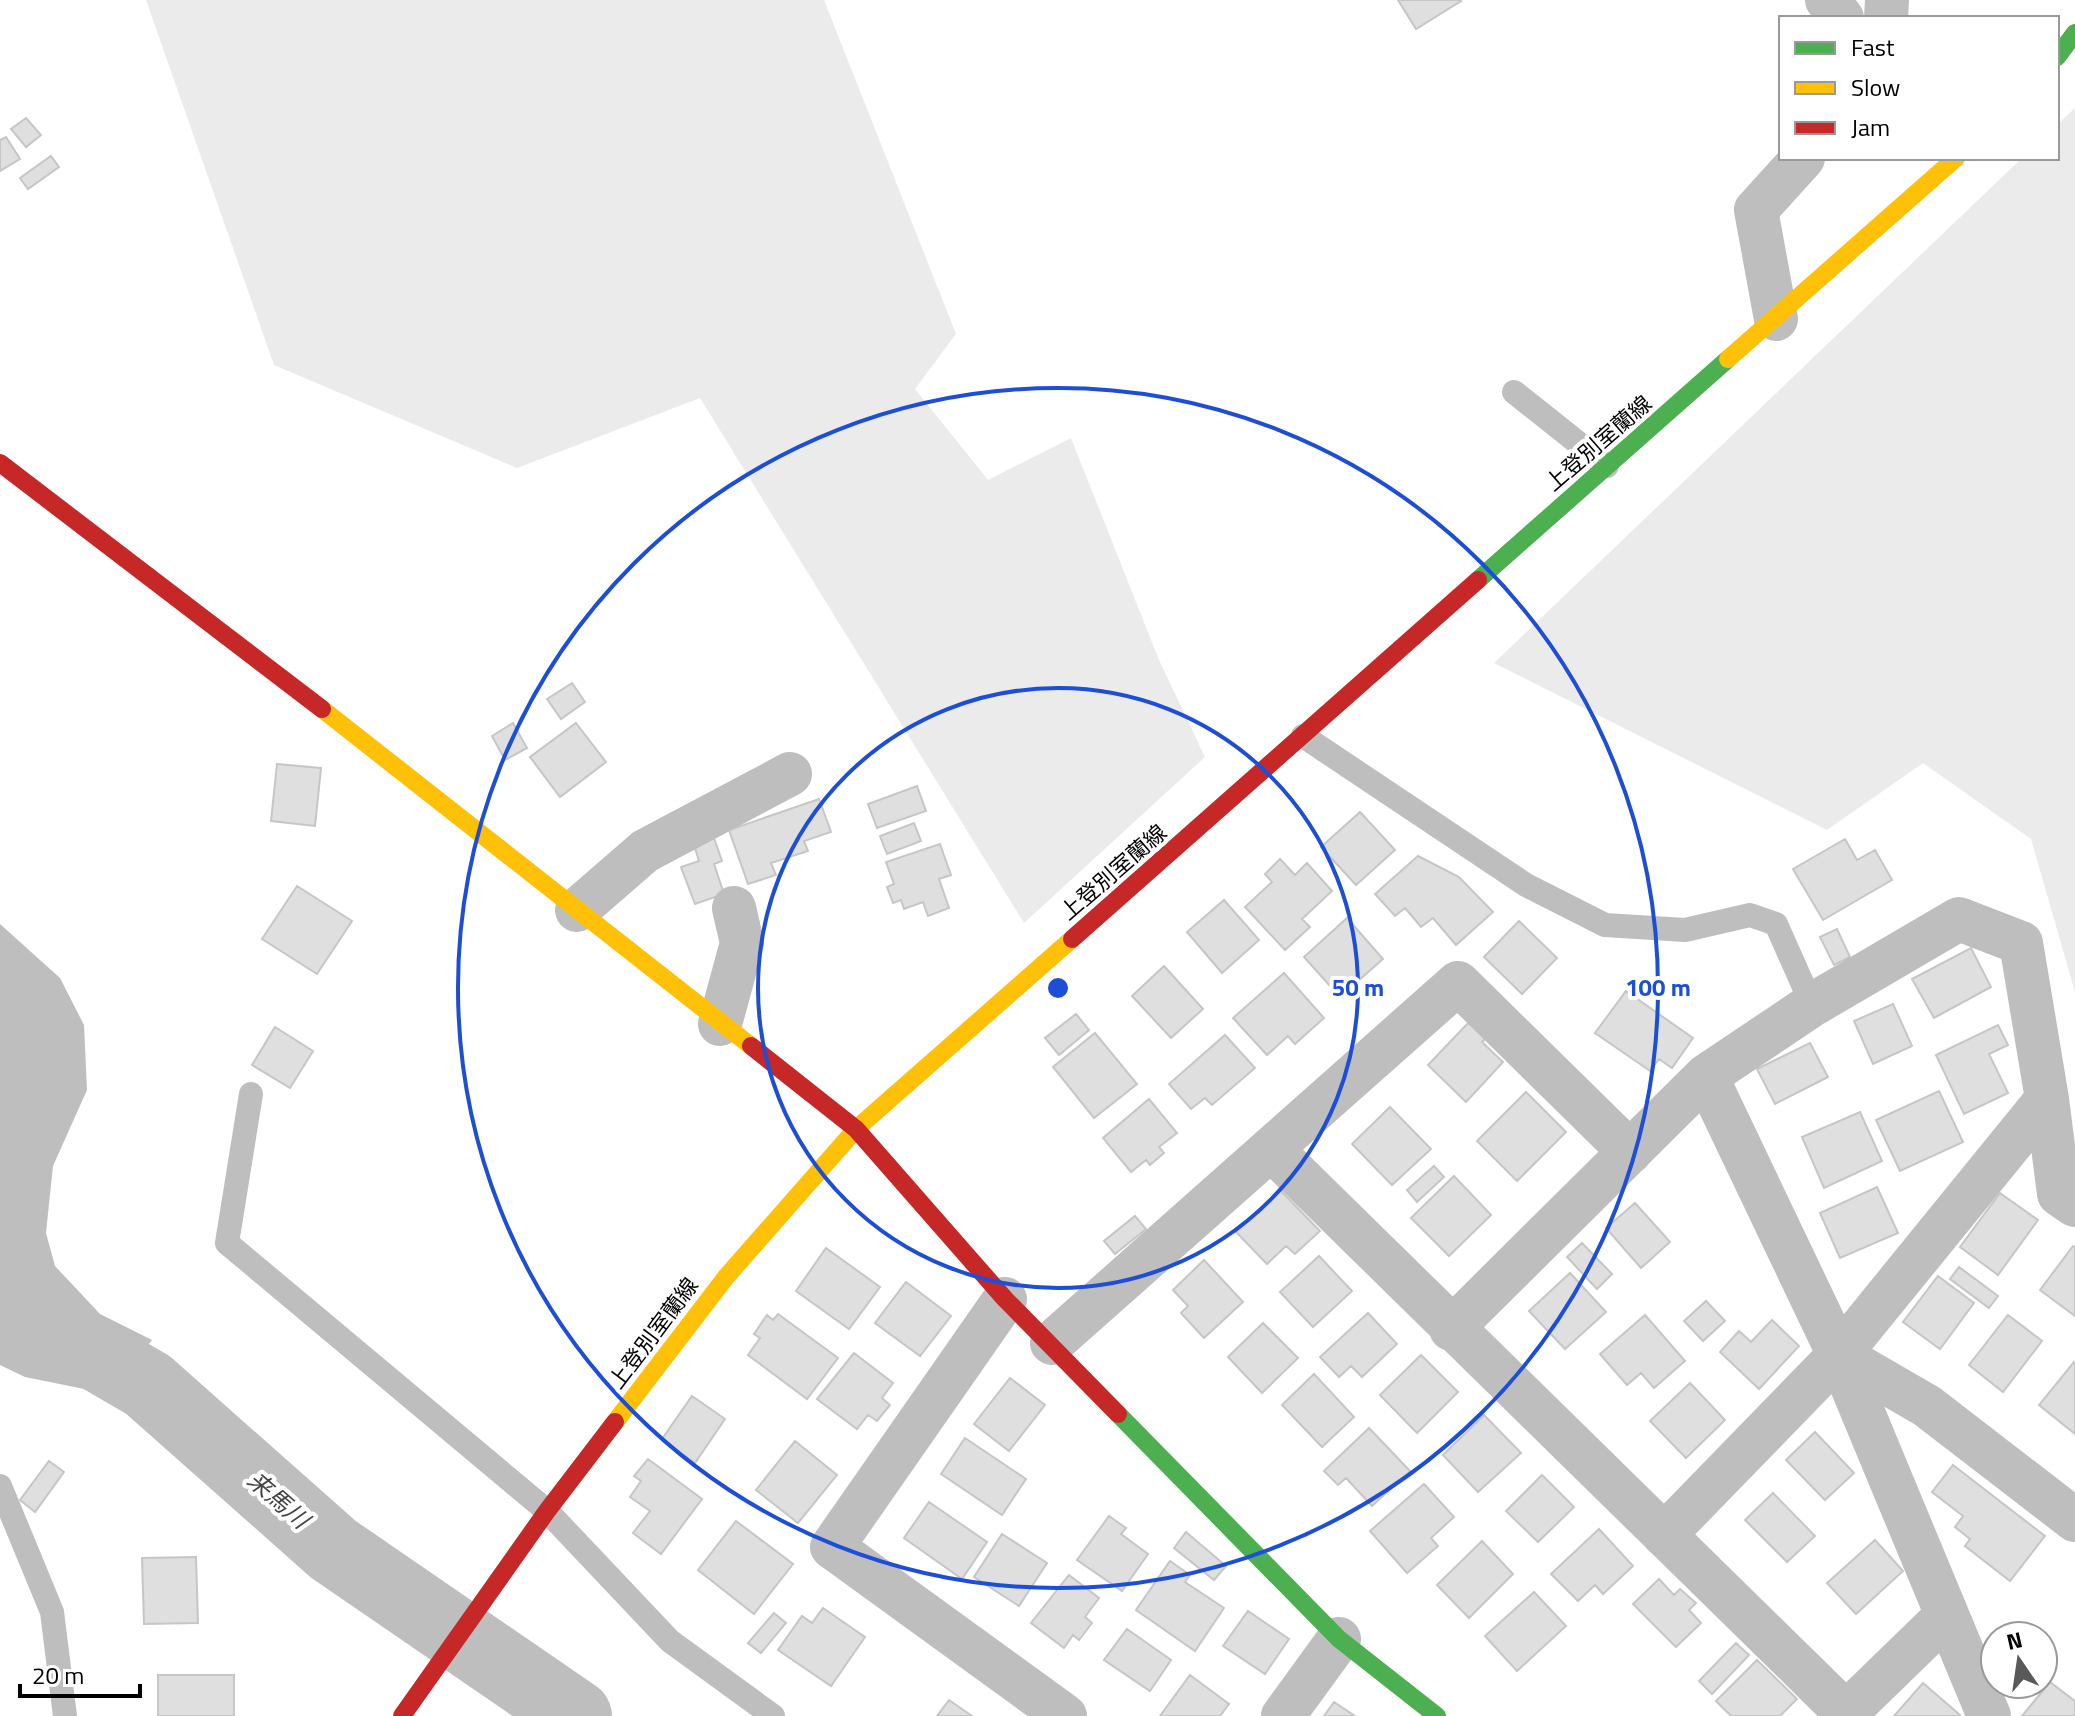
<svg xmlns="http://www.w3.org/2000/svg" width="2075" height="1716" viewBox="0 0 2075 1716" font-family="'Titillium Web','Noto Sans JP',sans-serif">
<style>
.green{fill:#ebebeb}
.water{fill:#bebebe}
.lines{fill:none;stroke-linecap:round;stroke-linejoin:round}
.river{stroke:#bebebe;stroke-width:72}
.building{fill:#dfdfdf;stroke:#c6c6c6;stroke-width:2}
.lane{stroke:#bebebe;stroke-width:24}
.street{stroke:#bebebe;stroke-width:44}
.fast{stroke:#4caf50;stroke-width:18}
.slow{stroke:#ffc107;stroke-width:18}
.jam{stroke:#c62828;stroke-width:18}
.ring{fill:none;stroke:#1d4ed8;stroke-width:4}
.labels{text-anchor:middle;stroke-width:8;stroke-linejoin:round;paint-order:stroke}
.street-label{font-size:22px;fill:#000;stroke:#fff}
.water-label{font-size:24px;font-style:italic;fill:#434343;stroke:#fff}
.centre{fill:#1d4ed8;stroke:#fff;stroke-width:4}
.ring-label{font-size:24px;text-anchor:middle;font-weight:bold;fill:#1d4ed8;stroke:#fff;stroke-width:8;stroke-linejoin:round;paint-order:stroke}
</style>
<rect width="100%" height="100%" fill="#fff"/>
<path class="green" d="M146,0H824L956,334L915,389L988,480L1071,438L1159,660L1205,757L1024,923L700,398L517,468L274,365Z
M2075,108V992L2031,839L1923,763L1827,830L1494,663L2022,158H2057V125Z"/>
<path class="water" d="M0,924L60,978L84,1025L87,1090L53,1166L46,1233L55,1266L100,1314L152,1340L109,1394L25,1377L0,1365Z"/>
<g class="lines">
<path class="river" d="M0,1264L12,1290L52,1329L148,1385L333,1549L576,1716"/>
</g>
<path class="building" d="M1398,0H1460L1461,1L1416,29Z
M26,118L41,135L26,147L11,129Z
M6,137L20,159L0,171V140Z
M51,156L59,167L28,189L20,178Z
M572,683L585,702L561,719L547,699Z
M513,723L527,748L505,760L492,736Z
M576,723L606,762L560,797L530,757Z
M277,764L321,768L315,826L271,821Z
M917,786L926,811L877,828L868,804Z
M819,799L831,832L804,841L808,851L771,863L776,875L748,884L729,830Z
M1360,812L1395,850L1356,885L1321,847Z
M914,823L921,841L887,854L880,836Z
M714,838L722,861L714,864L724,894L695,904L681,867L699,861L694,845Z
M1845,839L1857,860L1875,850L1892,880L1823,920L1793,869Z
M940,844L951,875L939,879L949,908L928,916L923,902L904,909L901,900L893,903L887,887L894,884L886,862Z
M1418,856L1459,877L1493,912L1456,945L1433,918L1421,927L1405,908L1395,916L1375,894Z
M1280,859L1295,875L1307,863L1332,891L1302,919L1310,927L1285,950L1245,907L1272,882L1265,874Z
M297,886L352,921L317,974L262,939Z
M1224,900L1259,940L1222,973L1187,932Z
M1347,918L1383,959L1340,997L1304,957Z
M1519,921L1557,958L1522,994L1484,957Z
M1837,929L1850,957L1834,965L1820,937Z
M1971,948L1991,987L1934,1018L1912,979Z
M1164,966L1203,1009L1171,1038L1132,996Z
M1284,973L1324,1018L1295,1044L1288,1036L1267,1055L1233,1018Z
M1626,991L1693,1038L1672,1068L1659,1059L1650,1071L1595,1033Z
M1893,1004L1912,1046L1873,1064L1854,1021Z
M1076,1014L1089,1030L1059,1055L1045,1038Z
M1471,1020L1488,1036L1482,1042L1503,1062L1466,1102L1428,1065Z
M1998,1025L2008,1045L1989,1054L2008,1093L1964,1114L1936,1055Z
M275,1027L313,1051L290,1088L252,1065Z
M1095,1033L1137,1084L1094,1118L1053,1067Z
M1225,1035L1255,1068L1212,1105L1205,1098L1191,1109L1169,1084Z
M1810,1043L1828,1077L1775,1104L1757,1069Z
M1939,1091L1963,1142L1900,1171L1876,1120Z
M1526,1092L1566,1132L1517,1181L1477,1141Z
M1149,1099L1177,1133L1159,1147L1164,1153L1150,1165L1146,1160L1131,1172L1103,1138Z
M1390,1107L1431,1149L1392,1185L1352,1144Z
M1860,1112L1882,1161L1824,1188L1802,1137Z
M1434,1166L1444,1177L1417,1202L1407,1190Z
M1454,1176L1491,1215L1449,1256L1411,1218Z
M1877,1187L1898,1233L1840,1258L1820,1213Z
M1280,1190L1320,1231L1295,1254L1286,1246L1267,1264L1236,1232Z
M2000,1193L2038,1220L1998,1275L1960,1247Z
M1635,1203L1670,1242L1641,1268L1606,1228Z
M1135,1216L1146,1229L1115,1254L1104,1241Z
M1582,1243L1612,1274L1597,1289L1567,1257Z
M2073,1246L2075,1247V1316L2040,1290Z
M826,1248L880,1287L849,1329L796,1291Z
M1319,1256L1352,1291L1313,1327L1280,1292Z
M1204,1260L1243,1302L1204,1338L1181,1313L1188,1306L1173,1290Z
M1959,1267L1998,1296L1989,1308L1950,1279Z
M1570,1273L1606,1312L1565,1349L1529,1311Z
M1938,1276L1974,1303L1940,1349L1903,1322Z
M906,1282L951,1316L920,1356L875,1323Z
M1706,1301L1725,1321L1703,1341L1684,1321Z
M1368,1313L1397,1344L1362,1377L1351,1366L1339,1377L1320,1357Z
M778,1314L838,1358L807,1399L748,1355L760,1338L754,1334L767,1315L773,1320Z
M1645,1315L1685,1361L1654,1388L1641,1373L1627,1385L1600,1354Z
M2008,1315L2042,1341L2003,1392L1969,1365Z
M1772,1320L1799,1346L1759,1389L1720,1352L1739,1331L1751,1342Z
M1263,1323L1298,1358L1262,1393L1228,1357Z
M854,1353L893,1383L882,1398L890,1405L877,1421L868,1415L857,1429L817,1399Z
M1421,1355L1458,1392L1417,1433L1380,1395Z
M2074,1362L2075,1363V1434L2039,1405Z
M1314,1374L1354,1417L1322,1447L1282,1405Z
M1010,1378L1045,1405L1009,1451L974,1424Z
M1690,1383L1725,1420L1686,1458L1650,1421Z
M692,1396L725,1419L695,1463L662,1439Z
M1484,1415L1521,1453L1478,1492L1443,1455Z
M1369,1428L1410,1471L1372,1506L1346,1478L1338,1485L1324,1471Z
M1815,1432L1854,1473L1825,1500L1786,1460Z
M965,1438L1026,1479L1002,1515L941,1474Z
M795,1441L837,1475L798,1523L756,1490Z
M648,1459L702,1499L661,1554L633,1533L650,1511L630,1497L641,1481L634,1476Z
M49,1461L64,1472L35,1512L20,1500Z
M1953,1465L2045,1536L2010,1581L1965,1546L1970,1539L1955,1527L1963,1516L1932,1492Z
M1542,1475L1574,1507L1538,1542L1506,1511Z
M1424,1484L1454,1517L1431,1538L1438,1546L1407,1573L1370,1531Z
M1773,1493L1815,1536L1787,1562L1745,1520Z
M929,1502L987,1542L962,1579L904,1538Z
M1109,1516L1126,1528L1121,1534L1148,1554L1122,1591L1077,1560Z
M736,1521L793,1564L754,1614L698,1570Z
M1599,1529L1633,1566L1603,1594L1595,1585L1578,1601L1551,1574Z
M1186,1532L1226,1566L1214,1580L1174,1548Z
M1002,1534L1047,1563L1019,1606L974,1577Z
M1875,1540L1903,1571L1856,1614L1827,1583Z
M1482,1541L1513,1574L1469,1618L1437,1585Z
M196,1557L198,1623L144,1624L142,1558Z
M1170,1561L1190,1575L1185,1582L1224,1608L1195,1651L1136,1610Z
M1069,1575L1099,1598L1085,1617L1092,1623L1079,1640L1073,1635L1064,1648L1031,1623Z
M1659,1579L1674,1595L1680,1589L1696,1603L1689,1610L1701,1623L1676,1647L1633,1604Z
M1534,1592L1566,1626L1517,1671L1485,1636Z
M823,1608L865,1637L831,1686L778,1650L802,1616L812,1623Z
M1248,1611L1289,1639L1265,1674L1223,1646Z
M774,1613L786,1623L761,1653L748,1643Z
M1127,1629L1171,1660L1150,1691L1104,1660Z
M1736,1643L1749,1655L1712,1694L1699,1681Z
M1757,1660L1797,1699L1780,1716H1731L1716,1701Z
M158,1675H234V1716H158Z
M1190,1675L1229,1704L1220,1716H1160Z
M2050,1682L2075,1701V1716H2022Z
M1923,1683L1960,1715V1716H1894Z
M949,1700L972,1716H937Z
M1334,1702L1355,1716H1324Z"/>
<g class="lines">
<path class="lane" d="M1514,392L1607,466
M1303,736L1526,885L1605,925L1685,930L1750,915L1776,924L1812,1005
M251,1094L227,1243L547,1511L670,1641L773,1716
M0,1486L52,1612L65,1716"/>
<path class="street" d="M1827,0L1842,18
M1886,18L1887,0
M1776,319L1756,210L1803,158
M577,910L645,851L790,774
M720,1024L742,943L734,908
M1706,1076L1812,1005L1959,919L2021,943L2047,1099L2059,1194L2075,1205
M1272,1150L1846,1713
M1005,1299L832,1547L1065,1716
M1451,1329L1706,1076L1839,1355L1989,1716
M1052,1343L1458,983L1630,1152
M1839,1355L1927,1406L2075,1520
M1664,1535L1839,1355L2047,1099
M1283,1716L1339,1639
M1843,1716L1947,1615"/>
<path class="fast" d="M2057,57L2075,33
M1478,580L1728,359
M1118,1414L1339,1639L1437,1716"/>
<path class="slow" d="M1728,359L1956,158
M322,709L751,1046
M615,1422L726,1277L856,1129L1072,939"/>
<path class="jam" d="M0,463L322,709
M1072,939L1478,580
M751,1046L856,1129L1005,1299L1118,1414
M402,1716L547,1511L615,1422"/>
</g>
<g class="ring">
<circle cx="1058" cy="988" r="300"/>
<circle cx="1058" cy="988" r="600"/>
</g>
<g class="labels">
<g class="street-label">
<text transform="translate(1598 443) rotate(-41)" y="8">上登別室蘭線</text>
<text transform="translate(1113 872) rotate(-41)" y="8">上登別室蘭線</text>
<text transform="translate(653 1333) rotate(-53)" y="8">上登別室蘭線</text>
</g>
<g class="water-label">
<text transform="translate(278 1500) rotate(41)" y="8">来馬川</text>
</g>
</g>
<circle cx="1058" cy="988" r="12" class="centre"/>
<g class="ring-label">
<text x="1358" y="996">50 m</text>
<text x="1658" y="996">100 m</text>
</g>
<rect x="1779" y="16" width="280" height="144" fill="#ffffff" stroke="#999999" stroke-width="2"/>
<rect x="1795" y="42" width="40" height="12" fill="#4caf50" stroke="#999999" stroke-width="2"/>
<text x="1851" y="56" font-size="24" fill="#000000">Fast</text>
<rect x="1795" y="82" width="40" height="12" fill="#ffc107" stroke="#999999" stroke-width="2"/>
<text x="1851" y="96" font-size="24" fill="#000000">Slow</text>
<rect x="1795" y="122" width="40" height="12" fill="#c62828" stroke="#999999" stroke-width="2"/>
<text x="1851" y="136" font-size="24" fill="#000000">Jam</text>
<g transform="translate(2019 1660) rotate(347)"><circle r="38" fill="#ffffff" stroke="#999999" stroke-width="2"/>
<path d="M0-6L14 30L0 20L-14 30Z" fill="#595959"/>
<text y="-12" font-size="22" font-weight="bold" text-anchor="middle" fill="#000000">N</text>
</g>
<path d="M20 1684v12h120v-12" fill="none" stroke="#000000" stroke-width="4"/>
<text x="32" y="1684" font-size="24" fill="#000000" stroke="#ffffff" stroke-width="6" paint-order="stroke">20 m</text>
</svg>
